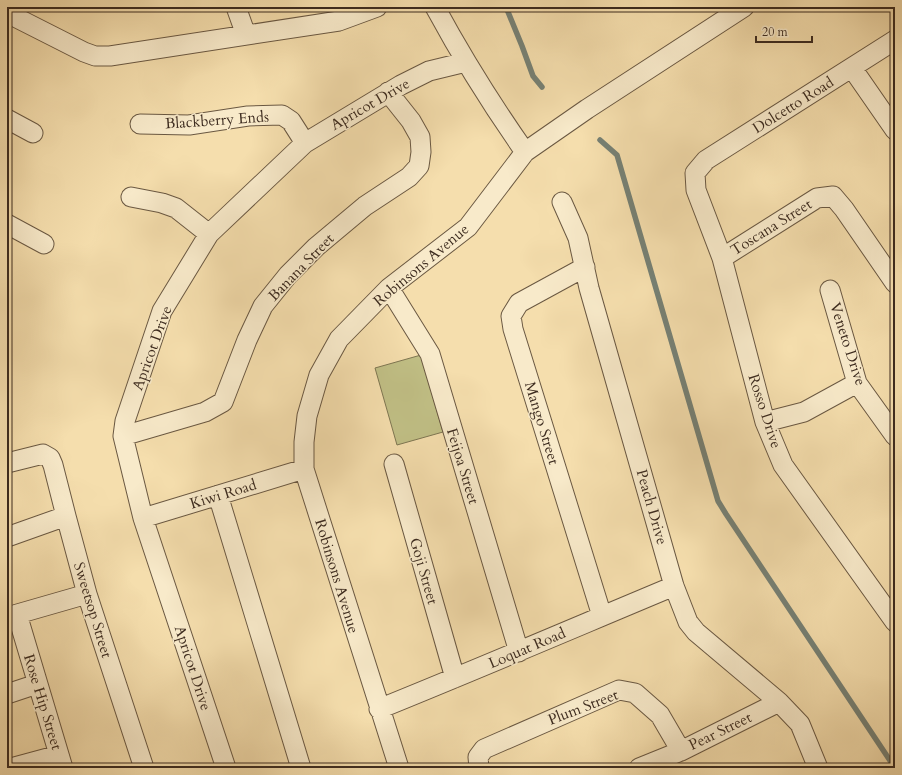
<svg xmlns="http://www.w3.org/2000/svg" width="902" height="775" viewBox="0 0 902 775" font-family="Cardo,serif">
<style>
.green{fill:#c1c086;stroke:#7e7652}
.lines{fill:none;stroke-linecap:round;stroke-linejoin:round}
.stream{stroke:#768175;stroke-width:5.5}
.minor-casing{stroke:#6a5842;stroke-width:21}
.minor{stroke:#f8eaca;stroke-width:19}
.labels{text-anchor:middle;stroke-width:3;stroke-linejoin:round;paint-order:stroke}
.street-label{font-size:15px;fill:#3c2b1f;stroke:#f8eaca}
</style>
<rect width="100%" height="100%" fill="#f5dead"/>
<filter id="stains"><feTurbulence type="fractalNoise" baseFrequency=".005" numOctaves="4"/><feColorMatrix values="0 0 0 0 .2 0 0 0 0 .09 0 0 0 0 .02 0 0 0 .5 -.17"/></filter>
<radialGradient id="worn" r=".72"><stop offset=".6" stop-color="#630" stop-opacity="0"/><stop offset="1" stop-color="#630" stop-opacity=".3"/></radialGradient>
<path class="green" d="M421,355L443,432L397,445L375,368Z"/>
<g class="lines">
<path class="stream" d="M506,7L522,46L533,76L542,87
M600,140L617,155L718,501L726,514L895,768"/>
<defs>
<path id="minor" d="M236,7L246,35
M435,7C462,57 492,105 525,152
M7,13L84,52L95,56H110L339,21L377,7
M895,40L706,160L695,173L696,190L722,258L765,422L783,465L895,622
M852,68L895,130
M7,119L33,133
M140,124L189,125L248,116L282,115L291,121L305,143
M131,197L162,203L176,208L209,234
M562,202L578,238L589,288L674,586L688,622L696,632L779,702L800,724L818,768
M7,224L44,244
M722,258L817,198L833,196L844,209L895,283
M585,267L519,303L511,316L513,329L602,616
M389,288L430,354L519,652
M830,290L857,383L895,436
M765,422L804,412L857,383
M123,436L205,412L223,402L247,340L263,306L288,275L316,247L365,206L409,177L419,166L421,152L420,137L411,121L388,92
M7,463L43,454L50,458L53,465L66,516L87,594L144,768
M394,464L455,678
M218,495L301,768
M143,518L304,469
M7,537L66,516
M17,614L63,768
M7,617L87,594
M7,694L37,684
M379,709C478,669 576,627 674,586
M11,768L59,755
M226,768L143,518L123,436L125,421L162,311L209,234L305,143L401,85L429,71L466,62
M399,768L304,469V442L307,416L319,375L339,339L389,288L468,227L525,152L587,109L744,7
M479,768L478,757L484,749L619,690L635,693L660,715L681,751
M639,768L681,751L779,702"/>
</defs>
<use href="#minor" class="minor-casing"/>
<use href="#minor" class="minor"/>
</g>
<g class="labels">
<g class="street-label">
<text transform="translate(370 104) rotate(-30)" y="5">Apricot Drive</text>
<text transform="translate(793 105) rotate(-32)" y="5">Dolcetto Road</text>
<text transform="translate(217 120) rotate(-4)" y="5">Blackberry Ends</text>
<text transform="translate(771 227) rotate(-32)" y="5">Toscana Street</text>
<text transform="translate(421 265) rotate(-40)" y="5">Robinsons Avenue</text>
<text transform="translate(301 267) rotate(-46)" y="5">Banana Street</text>
<text transform="translate(848 344) rotate(72)" y="5">Veneto Drive</text>
<text transform="translate(152 348) rotate(-70)" y="5">Apricot Drive</text>
<text transform="translate(765 411) rotate(72)" y="5">Rosso Drive</text>
<text transform="translate(542 423) rotate(73)" y="5">Mango Street</text>
<text transform="translate(463 466) rotate(73)" y="5">Feijoa Street</text>
<text transform="translate(223 494) rotate(-17)" y="5">Kiwi Road</text>
<text transform="translate(652 507) rotate(74)" y="5">Peach Drive</text>
<text transform="translate(424 571) rotate(74)" y="5">Goji Street</text>
<text transform="translate(337 576) rotate(73)" y="5">Robinsons Avenue</text>
<text transform="translate(93 610) rotate(73)" y="5">Sweetsop Street</text>
<text transform="translate(527 648) rotate(-23)" y="5">Loquat Road</text>
<text transform="translate(193 668) rotate(72)" y="5">Apricot Drive</text>
<text transform="translate(43 702) rotate(73)" y="5">Rose Hip Street</text>
<text transform="translate(583 707) rotate(-21)" y="5">Plum Street</text>
<text transform="translate(720 731) rotate(-26)" y="5">Pear Street</text>
</g>
</g>
<rect width="902" height="775" fill="none" stroke="#f5dead" stroke-width="24"/>
<rect x="8" y="8" width="886" height="759" fill="none" stroke="#3c2b1f" stroke-width="2"/>
<rect x="12" y="12" width="878" height="751" fill="none" stroke="#3c2b1f"/>
<path d="M756 36v6h56v-6" fill="none" stroke="#3c2b1f" stroke-width="2"/>
<text x="762" y="36" font-size="12" fill="#3c2b1f" stroke="#f8eaca" stroke-width="3" paint-order="stroke">20 m</text>
<rect width="100%" height="100%" filter="url(#stains)"/>
<rect width="100%" height="100%" fill="url(#worn)"/>
</svg>
